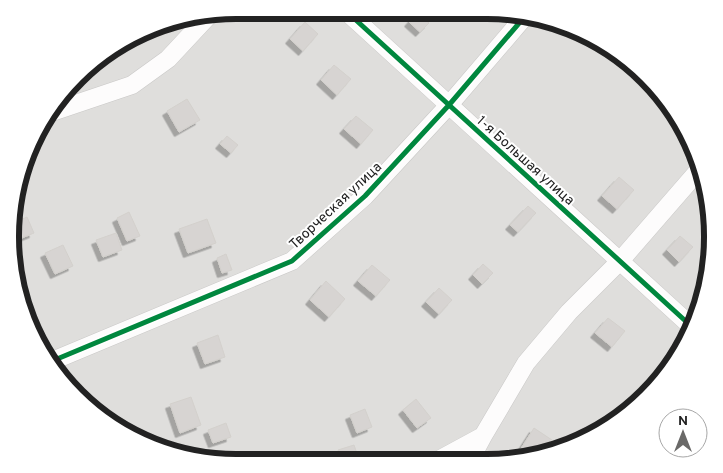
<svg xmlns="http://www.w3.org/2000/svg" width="723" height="473" viewBox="0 0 723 473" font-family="Overpass,sans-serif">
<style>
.residential{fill:#dfdedc}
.building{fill:#d7d4d2;stroke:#d3d0cc;filter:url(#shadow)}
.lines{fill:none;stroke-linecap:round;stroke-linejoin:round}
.minor-casing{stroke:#c9c8c7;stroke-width:19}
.minor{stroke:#fdfcfc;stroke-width:18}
.cycleway-casing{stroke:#fff;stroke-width:8}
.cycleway{stroke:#00873e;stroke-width:5}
.labels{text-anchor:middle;stroke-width:4;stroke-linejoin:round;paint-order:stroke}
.street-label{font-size:14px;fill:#222;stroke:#fff}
.rim{fill:none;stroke:#222;stroke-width:6}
</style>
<defs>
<filter id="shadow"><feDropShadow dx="-4.5" dy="4.5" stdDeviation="0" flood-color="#0004"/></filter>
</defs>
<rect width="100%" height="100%" fill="#f0eeeb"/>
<path class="residential" d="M237,10L516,12L586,33L636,66L690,137L713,222L701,310L657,386L586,440L501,463L207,461L137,440L87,407L40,350L14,281L11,221L27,150L57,98L110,48L164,22Z"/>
<path class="building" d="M417,13L429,23L420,32L409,22Z
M305,22L318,34L303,51L290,39Z
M334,65L351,79L337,95L321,80Z
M187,99L200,120L179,132L167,111Z
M356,116L373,130L361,144L344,129Z
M227,136L238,145L231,153L220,144Z
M619,177L634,190L617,209L602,196Z
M528,206L536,213L518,232L510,225Z
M129,212L140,236L127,241L117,218Z
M27,217L34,233L12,242L11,224Z
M207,219L216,243L188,253L179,229Z
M116,233L122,250L103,257L96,240Z
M680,236L693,247L679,262L667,250Z
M63,245L73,266L55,274L45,253Z
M226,254L232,270L222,273L217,258Z
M483,264L493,273L482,284L473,275Z
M372,265L390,280L376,296L358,281Z
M326,281L345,299L329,317L310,300Z
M439,288L452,300L439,314L426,302Z
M608,318L625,331L612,347L595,333Z
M218,335L225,357L205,364L197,343Z
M191,397L201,425L180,433L170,404Z
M86,399L90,409L82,400Z
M416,399L431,418L417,428L403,410Z
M365,409L372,427L357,433L350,415Z
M226,423L231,437L213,443L208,430Z
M534,428L552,440L545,451L528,455L520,450Z
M354,445L360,462H342L338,450Z"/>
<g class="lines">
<defs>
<path id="minor" d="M346,11L691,326
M49,113L132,85L168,59L209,15
M51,363L57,359L292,261L365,196L449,105L526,15
M435,462L483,436
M469,462L483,436L526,363L569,312L620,261L699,170"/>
</defs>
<use href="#minor" class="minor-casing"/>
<use href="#minor" class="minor"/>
<defs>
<path id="cycleway" d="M346,11L691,326
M51,363L57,359L292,261L365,196L449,105L526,15"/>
</defs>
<use href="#cycleway" class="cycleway-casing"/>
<use href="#cycleway" class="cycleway"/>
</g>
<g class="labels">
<g class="street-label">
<text transform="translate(526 160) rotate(42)" y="5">1-я Большая улица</text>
<text transform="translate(335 205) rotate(-43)" y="5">Творческая улица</text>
</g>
</g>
<path d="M0 0H723V473H0ZM236 19H487A217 217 0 0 1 704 236V237A217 217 0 0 1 487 454H236A217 217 0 0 1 19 237V236A217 217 0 0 1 236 19Z" fill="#fff" fill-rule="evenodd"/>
<path class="rim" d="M236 19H487A217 217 0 0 1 704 236V237A217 217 0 0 1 487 454H236A217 217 0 0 1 19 237V236A217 217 0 0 1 236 19Z"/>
<g transform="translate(683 433)"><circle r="24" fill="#ffffff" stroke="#a7a7a7"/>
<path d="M0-4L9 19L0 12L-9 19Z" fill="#6a6968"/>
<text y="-8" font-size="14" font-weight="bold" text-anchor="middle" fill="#222222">N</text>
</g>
</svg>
